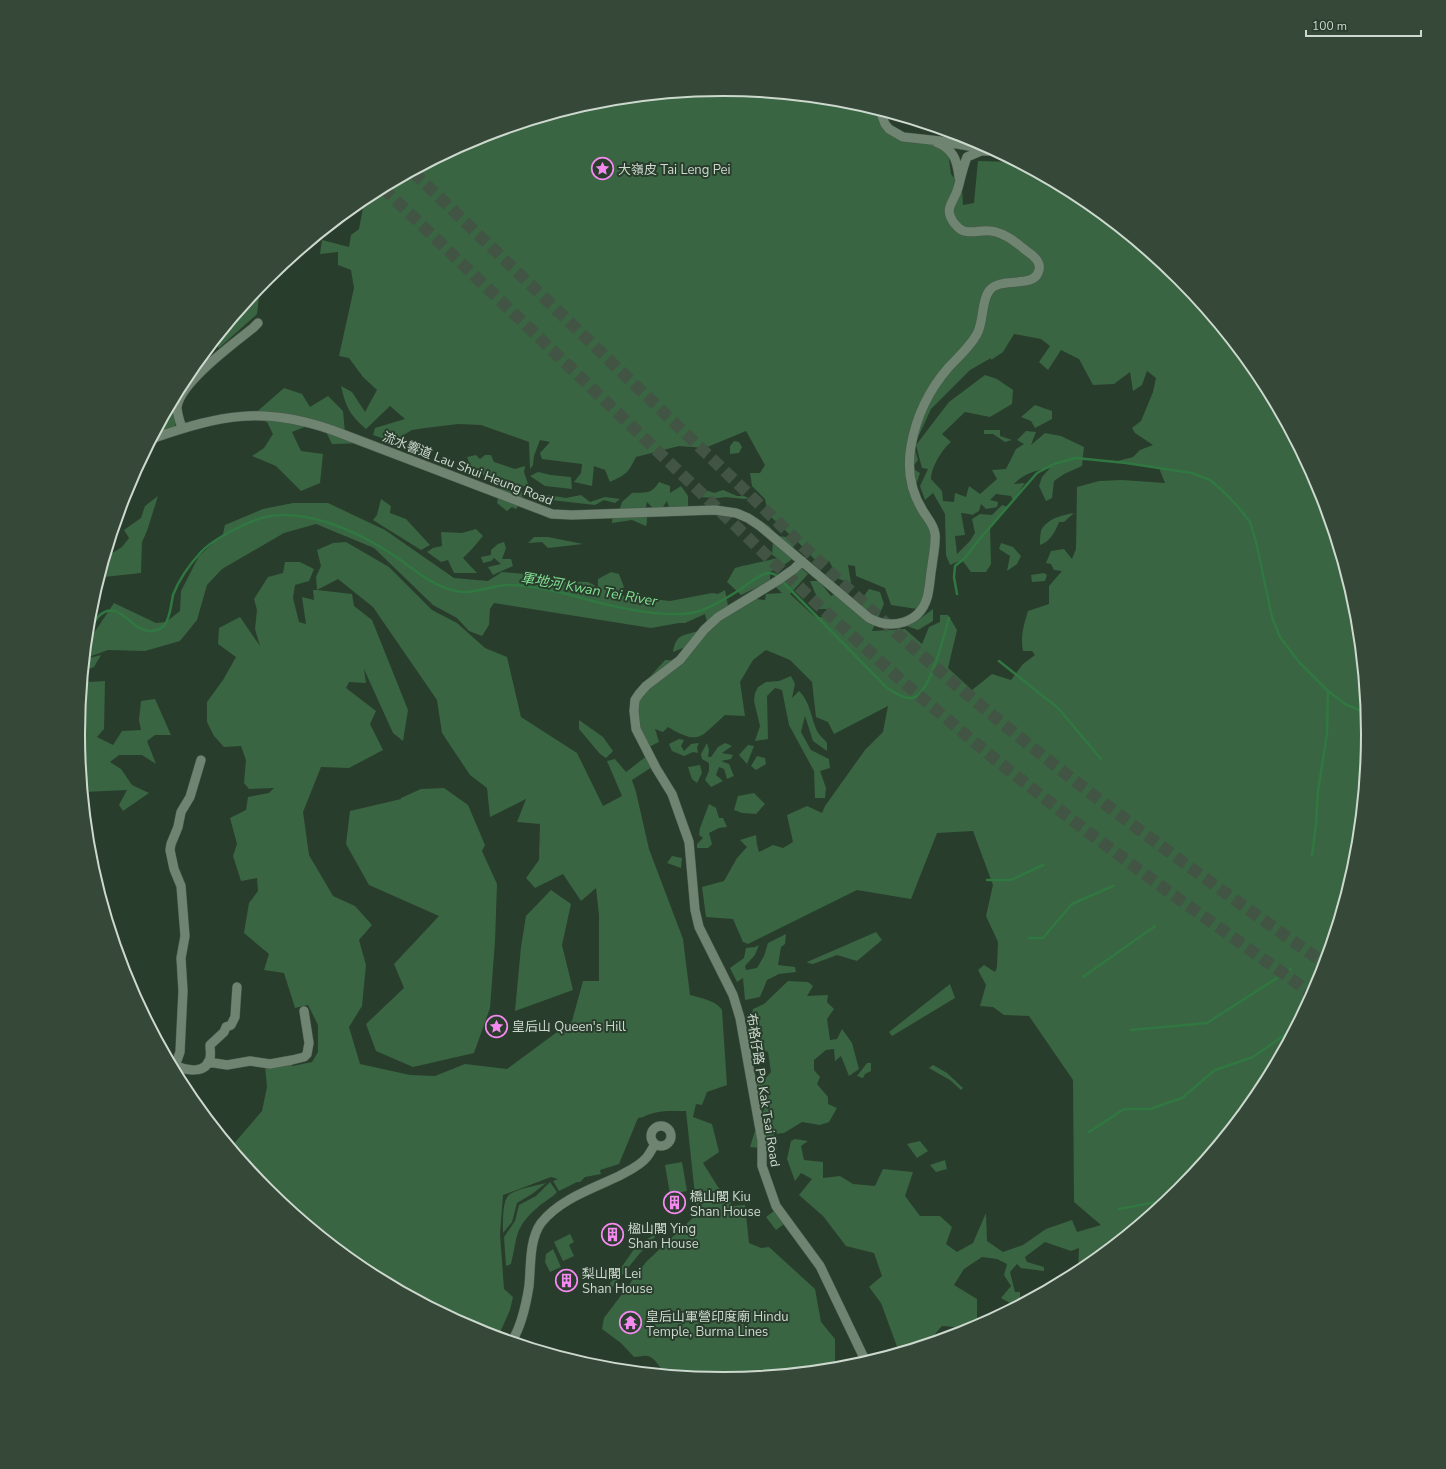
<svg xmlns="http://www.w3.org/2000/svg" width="1446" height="1469" viewBox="0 0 1446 1469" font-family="'Nunito Sans','Noto Sans SC',sans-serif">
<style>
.green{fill:#396542;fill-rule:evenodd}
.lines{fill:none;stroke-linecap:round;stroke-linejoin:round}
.stream{stroke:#317741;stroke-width:2.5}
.highway-tunnel{stroke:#425444;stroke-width:12;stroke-dasharray:12 6;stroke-linecap:butt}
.minor-casing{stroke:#495a4c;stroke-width:10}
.minor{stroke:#6f8572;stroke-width:9}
.labels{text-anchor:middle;stroke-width:4;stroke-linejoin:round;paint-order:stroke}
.poi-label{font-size:13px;fill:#cdd9ce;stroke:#293d2c;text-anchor:start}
.street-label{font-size:13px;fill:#cdd9ce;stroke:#293d2c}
.water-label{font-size:14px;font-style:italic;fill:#83e295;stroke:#293d2c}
.rim{fill:none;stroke:#cdd9ce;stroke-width:2}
</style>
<rect width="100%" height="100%" fill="#293d2c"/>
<path class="green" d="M723,90L849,102L874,110L881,126L914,140L929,142L948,152L951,174L962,188L963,205L974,203L978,161L1014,162L1082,198L1179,279L1259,376L1319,488L1356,609L1368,735L1356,861L1319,982L1259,1093L1179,1191L1081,1271L1078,1272L1079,1248L1071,1251L1045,1242L1025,1257L1027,1262L1044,1267V1271L1021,1268L1017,1264L1010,1272L1015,1292H1020V1303L1015,1306L1001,1298L1011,1286L1004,1275L1007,1264L997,1259L982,1257L964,1269L954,1285L977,1299V1327L958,1334L954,1327L942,1326L935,1334L938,1340L899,1352L881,1303L869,1287L882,1276L874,1253L846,1246L823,1216L799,1195L812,1179L801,1173L795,1181L787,1159L791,1141L795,1139L808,1141L801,1146L804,1160L823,1162V1178L840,1176L853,1184L875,1186L883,1169L913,1172L905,1196L920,1216H940L952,1227L946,1244L957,1252L973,1243L986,1213L987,1241L1003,1252L1023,1245L1046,1229L1072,1220L1077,1232L1101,1225L1074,1202L1073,1080L1029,1016L1004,1015L993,1007L980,1006L986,985L978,970L984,965L995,972L997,967L998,942L986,916L993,885L973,831L937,833L911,899L857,890L748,944L743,942L733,919L706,917L702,887L724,881L737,858L747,847L740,840L756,835L757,845L759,852L773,845L783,848L793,842L787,815L807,806L822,813L825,806L865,750L883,732L888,706L834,734L828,722L816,717L812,682L790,660L766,650L753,660L740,682L745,716L725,715C700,737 700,746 668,727L663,732L655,729L659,742L649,747L634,733L639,689L665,660L686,661L683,648L673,652C676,633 684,636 698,631C701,629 704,625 707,622L705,614L685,623H679L651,628L494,603L490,609L489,625L482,636L469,631L457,618L433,605L374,548L316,524L284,533L222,569L207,585L197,620L180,641L145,651L108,650L86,658L88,637L92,636L114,603L156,623L166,622L180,611L181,591L199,556L223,534L225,525L263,509L293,503H328L385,530L454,578L488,581L502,572L538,575L552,581L588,582L598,587V579L611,572L619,574L624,587L617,595L670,601L712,593L718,594L725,590L728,606L749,598L765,600L766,594L782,593L773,584L800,567L808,574L790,594L815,617H824L832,609H815L819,602L810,581H819L831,596L842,589L858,604L869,589L880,592L884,604L872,631L905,629L922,644L929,627L940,622V615H948L957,630L948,668L972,690L992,674L1011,680L1023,664L1035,655L1032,651H1023C1020,637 1024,624 1028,611L1049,604V586L1062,571L1054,570L1051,564L1046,563L1051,551L1064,549L1072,559L1076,549L1077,487L1099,481L1122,480L1165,483L1159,468L1114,462L1133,457L1140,450L1153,445L1135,433L1132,428L1141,421L1153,392L1156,378L1147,371L1142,385L1133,391L1130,372L1114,384L1093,385L1079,359L1061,350L1048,370L1039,362L1050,346L1041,339L1014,334L1003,352L991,360V358L970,370L931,409L914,446L918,460L912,468L920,473L915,488L935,537L925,596L917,609L891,605L885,588L856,576L855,566L848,565L851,583L839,579L829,561L819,564L795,539L793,549L796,556L787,563L770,572V581L741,595L727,582L735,568C749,564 763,562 777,558L772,555L773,542L738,512L740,509L749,514L769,526L778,536L786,537L790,535L768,514L765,499L752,486L750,473H760L765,465L746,431L705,448L679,446L636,457C628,473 627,474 610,482L605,470L594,466L592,486L574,482L581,473L582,464L542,459L540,453L550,442L540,440L534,456L533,465L530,469L529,442L481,425L458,424L425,428L412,430L400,437V444L373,435L375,428L405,419L390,406L366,429C349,414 346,407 341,386L352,392L365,412L377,390L363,377L349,358L339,356L354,288L351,270L338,265V252L320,254L322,240L349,247L351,235L359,229L365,198L476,139L597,102Z
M260,287L257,314L219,348L213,344Z
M985,375L997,379L1013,390L1012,404L990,417L965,412L942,434L951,442C942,449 931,468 931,479L942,491L943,501L954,502L955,493L966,497L969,486L980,494L997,479L992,470L1006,469L1016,449L1024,444L1017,440L1026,431L1036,432L1031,445L1045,433L1061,436L1084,447L1082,466L1064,474L1054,481L1052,498L1046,501L1039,486L1042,477L1050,468C1036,470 1023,474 1014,484L1025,483L1013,501L1011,496L996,494L990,500L998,502L997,507L986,509L981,504L979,511L972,515L969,514L961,513L965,535L955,536L957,554L970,541L975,533L972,519L980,514L992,515L1002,505L1008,507L990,526L991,564L986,572H971L962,560L950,565L946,555L945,514L933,493L925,500L920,486L928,469L922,468L916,445L949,402Z
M284,388L302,394L310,407L328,396L343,411L345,433L369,443L332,444L324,428L307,426L292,432L301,451L323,454L320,483L301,491L276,466L252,456L264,448L273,434L267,422L251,417Z
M179,391L175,426L156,433Z
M1035,405L1052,411V419L1035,428L1031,421L1021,417Z
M984,430H1000V436L1012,440L1005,442L993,434H984Z
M734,441L739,442L742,447L739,453L730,454V446Z
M476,455L480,459L485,455H491L494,462L515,469L525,466L524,472L528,484L521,488L523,499L516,509L512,507L507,511L497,503L501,482L493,477L483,475L482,468L472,472L467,457Z
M538,472L551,475L571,477L572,489L545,486L530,476Z
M659,482L670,486V493L681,486L688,496V507L669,508L667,501L663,507H652L647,502C644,511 649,517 646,526L632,520L612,523L613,511H619L622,502L632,493C646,492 651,495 659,482Z
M723,490L737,496H744L749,498L745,499L725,497L718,498L697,497V493L709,491L714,493Z
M548,495L566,498L581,495L590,502L605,497L620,499L615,503L604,500L595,505L551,500L543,498Z
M158,496L147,531L142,542L141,573L104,577L102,571L106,557L122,547L129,538L124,530L141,518L145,506Z
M381,499L391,506L390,513L406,519L430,545L421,550L373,520L377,515Z
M1074,513L1064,522H1059C1055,532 1051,541 1040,545C1040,541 1040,535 1041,531C1046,519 1062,515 1074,513Z
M476,529L483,536L472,549L463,558L477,573H454L448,560L441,562L427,552L433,548L442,546L441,532L462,533Z
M534,537H548L583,544L548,548L542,542L528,543Z
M346,542L389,567L432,610L457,623L485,648L507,657L521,717L577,753L603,806L622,796L607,761L615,759L626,772L648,755L652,767L632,780L636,792L649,849L683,939L690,995C701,998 715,1000 722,1010L727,1085L707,1092L702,1105L696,1104L693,1117L712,1124L719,1152L703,1163L718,1187L733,1206L745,1205L749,1243L761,1248L769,1247L815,1289L821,1322L835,1339V1368L723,1379L664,1374C660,1367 655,1358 648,1356C644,1355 638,1357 634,1357L621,1343L602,1329L604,1318L646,1262L697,1214L686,1111C674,1111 661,1110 650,1114C646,1115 643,1118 638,1118L619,1164L600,1170L601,1174L585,1177L580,1182H577L559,1191L553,1181L558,1179L551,1177L503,1195L500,1234L504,1289L513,1297L510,1310L498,1337L476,1330L364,1271L267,1190L231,1147L262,1111L267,1087L265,1066L283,1061L293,1066L312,1062L318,1052V1025L308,1005L295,1008L284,973L264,970L269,954L244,933L249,903L258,891L257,878L241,881L233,856L237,844L230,818L246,810L248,797L269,793L274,788L249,789L244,783L246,760L241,746L224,747L214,736L207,722V702L223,680L236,657L218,644L219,628L240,617L260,646L255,629L257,610L254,599L268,577L283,573L285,562H300L314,569L309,581L295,585L293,598L299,622L306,624L302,597L314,600L313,590H317L316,577L321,566L317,550L333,543ZM338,579L373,607L437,700L442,733L470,775L487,788L490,817L526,799L517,822L540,824L539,860L526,878L535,888L563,874L581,901L596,888L599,915V981H583L572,1021L507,1069L465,1064L435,1076L410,1075L360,1064L349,1027L362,1006L366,965L359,940L372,925L355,906L333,896L309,855L303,812L321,767L349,768L383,750L370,724L376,711L346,688L349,682L366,683L364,669L393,733L403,741L408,710L372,620L354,606L352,594L317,590Z
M504,542L506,548L502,559H511L513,566L493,575L488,567L501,564L494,558L491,561L483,563L481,557L491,555V550L498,544Z
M1001,543L1013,547L1021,556L1017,564L1007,571L1010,556L999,549Z
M1044,573L1047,575L1045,581L1032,582L1031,575Z
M933,609V621L918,630L898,623L921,618Z
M101,655L94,667L86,670L89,682L105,681L104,729L97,737L113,745L122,731L141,730L139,720L141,701L155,699L171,735H155L147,741L156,764L142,755H119L110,762L121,769L132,785L149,793L123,811L119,805L127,790L84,792L78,734L85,659Z
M791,676L795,684L792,698L799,691C810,701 811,718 817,731C819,735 824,739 827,743V751L813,741L805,716L801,732L811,750L829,759L830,768L820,771L826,788L825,798H815L814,771L789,725L782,690L775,688L767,696L768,739L755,741L760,726L754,701L755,693L758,687L766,682L779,681Z
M579,720L603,737L613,751L606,758L600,754L579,729Z
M679,739L684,740L681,746L684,751L691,744L699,743L697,747L698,753L693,752L684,756L672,751L669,744Z
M707,743L709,750L708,757H711L718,747L725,743L732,746L722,753L733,755L731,759L721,761L729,764L734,776L727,779L724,769L719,767L716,775L723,781L711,787L705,780L709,771V763L702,759L701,754Z
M748,745L754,746L747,764L739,755Z
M757,756L765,758L766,764L756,770L751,766Z
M700,765L702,773L697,783L692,779L688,767Z
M444,788L468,805L485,845L482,851L497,884L495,941L490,1008L474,1053L413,1067L376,1051L366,1024L404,988L394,964L439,916L369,885L346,844L350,811L401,799V798L421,789Z
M754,793L765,804L756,814L742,813L734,810L738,796Z
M709,804L716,808L719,818H723L727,827L719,828L709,833L712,844L708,848H697V844L703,838L699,835L700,828Z
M672,856L682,858L681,868L667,863Z
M551,890L571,904L562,945L573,990L515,1011L521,947L526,916Z
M876,932L882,940L857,961L837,955L813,964L808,963L807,962Z
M786,934L785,944L781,947L778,965L795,967L796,972L779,974L767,980L760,997L745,1000L743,978L737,982L730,968L744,958L746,948L755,947L759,945L755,955L745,966L746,970L757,968L764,956L768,943Z
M788,981L808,982L813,986L807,996L828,995L827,1002L834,1009L827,1019L830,1040L837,1039L842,1029L852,1043L859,1069L849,1076L841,1056L835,1061L834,1049L826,1050L814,1060V1070L820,1077L817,1084L828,1097V1104L837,1108L829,1122L820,1125L802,1122L784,1133L774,1134L777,1150L750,1147L758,1121L767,1104L768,1093H761L756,1084L762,1082L771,1072L768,1052L754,1046L755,1037L748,1035L753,1009L764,1004Z
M950,984L955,998L892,1036L889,1032Z
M867,1063H871V1071L865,1074L863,1078L857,1076Z
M933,1065L947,1073L963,1088L961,1090L950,1080L929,1068Z
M920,1141L928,1151L917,1158L907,1144Z
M945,1160L947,1169L936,1172L930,1165Z
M682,1162L687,1191L670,1194L665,1165Z
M550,1182L557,1192C552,1198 543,1202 537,1208C514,1228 518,1236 511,1264L506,1266L504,1237L515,1221L519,1205L536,1196Z
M546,1183L532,1194L517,1203L512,1222L503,1233C503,1224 502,1203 508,1196C512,1190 538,1185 546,1183Z
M774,1211L784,1224L776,1230L766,1217Z
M570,1234L574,1242L569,1245L574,1256L563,1261L554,1242Z
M654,1235L655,1237L640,1253L611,1289L609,1285L637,1245Z
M553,1249L561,1267L550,1272L545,1262L546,1254Z"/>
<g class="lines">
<path class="stream" d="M782,581L886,687C894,692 905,701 915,697C931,690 944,635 949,618
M957,594L954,577L955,566L965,558L978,541L1037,473L1054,464L1076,458L1126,463L1192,473L1210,480L1225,493L1240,509L1250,522L1256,542L1272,617L1280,637L1299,662L1328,691L1345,704L1366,713
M88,635C92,628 94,620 100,615C120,598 132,634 153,631C157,630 161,629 164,626C170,619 171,605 173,595C179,579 190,564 201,552C209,543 221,537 231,531C242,526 253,520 265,517C304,508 354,530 387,551C409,564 426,583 452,590C471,596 488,586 507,585C513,585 518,585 523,586C555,588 586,601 618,607C641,612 684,619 705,609C717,604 730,596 741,589C748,584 759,574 768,573C773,573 775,574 779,577
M999,661L1058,708L1101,759
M1312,856L1316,824L1318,791L1327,734L1328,691
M987,880H1011L1043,865
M1029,938H1043L1072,904L1113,886
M1083,977L1155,926
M1131,1030L1207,1023L1291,969
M1089,1132L1124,1109H1150L1182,1098L1215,1070L1253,1057L1293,1029
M1119,1209L1167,1200"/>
<path class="highway-tunnel" d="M413,172C511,266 609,360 707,454C777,521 846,589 919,653C1048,766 1185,865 1324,963
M383,188L816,603L903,682L991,756L1080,826L1169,892L1312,994"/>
<defs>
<path id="minor" d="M880,111L885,124L889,129L903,137L940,141L986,149
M936,142C953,149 957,159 959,177
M182,428C180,422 177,414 177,407C180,383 234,343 253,328L258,323
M154,438C221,415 262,406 332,430L552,514L572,515L715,510L736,513L748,518L760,526L869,618C891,630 919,624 927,598C930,588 930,576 932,566C933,556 936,544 935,534C934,525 928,519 923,511C911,492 907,469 911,446C916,418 929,390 948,368C958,357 970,347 977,334C984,321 981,302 989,291C1001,275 1035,290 1039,270C1041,262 1034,256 1028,252C1019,245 1008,235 996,232C985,228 974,234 964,231C959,230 957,226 954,223C943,207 954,203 958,188C961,177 963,167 967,157L981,151H992
M802,561L794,569L777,581L718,617L704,630L680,660L646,686L639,694L635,700L634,711L636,729L656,768L672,794L689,842L695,910L699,927L733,995L740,1018L762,1141V1166L776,1206L820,1266L866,1362
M208,1062L227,1065L250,1061L270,1064L292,1060L304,1057L307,1054L309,1043L304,1011
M176,1066C186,1070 206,1075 210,1058C211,1054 210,1049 210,1045L224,1032L226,1027L231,1025L235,1017L237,987
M174,1069L180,1052L183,991L181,958L185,936L181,886L174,869L170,850L171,844L178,827L181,812L190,797L201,760
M651 1136a10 10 0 1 1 20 0a10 10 0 1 1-20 0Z
M512,1341C522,1325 526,1305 529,1286C531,1266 529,1240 541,1223C560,1199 592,1189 619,1176C628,1171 640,1166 647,1157C650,1153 652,1149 655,1144"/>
</defs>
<use href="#minor" class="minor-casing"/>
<use href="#minor" class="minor"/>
</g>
<defs>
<symbol id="sight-ring" viewBox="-11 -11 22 22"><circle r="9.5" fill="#293d2c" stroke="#f489ef" stroke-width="1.5"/><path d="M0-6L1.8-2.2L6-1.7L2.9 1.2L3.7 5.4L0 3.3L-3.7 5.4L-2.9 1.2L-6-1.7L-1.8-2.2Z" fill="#f489ef"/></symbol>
<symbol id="building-ring" viewBox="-11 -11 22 22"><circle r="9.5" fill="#293d2c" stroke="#f489ef" stroke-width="1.5"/><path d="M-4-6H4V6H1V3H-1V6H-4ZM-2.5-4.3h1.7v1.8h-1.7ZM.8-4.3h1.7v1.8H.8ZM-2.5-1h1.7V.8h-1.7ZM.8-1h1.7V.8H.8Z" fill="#f489ef"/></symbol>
<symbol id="temple-ring" viewBox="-11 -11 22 22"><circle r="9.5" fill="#293d2c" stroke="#f489ef" stroke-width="1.5"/><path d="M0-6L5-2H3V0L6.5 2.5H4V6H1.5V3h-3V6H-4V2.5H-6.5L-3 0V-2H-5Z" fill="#f489ef"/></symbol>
</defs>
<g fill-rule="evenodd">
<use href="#sight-ring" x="590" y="156" width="25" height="25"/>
<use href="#sight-ring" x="484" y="1014" width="25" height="25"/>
<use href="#building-ring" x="662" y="1190" width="25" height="25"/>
<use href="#building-ring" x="600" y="1222" width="25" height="25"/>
<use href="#building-ring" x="554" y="1268" width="25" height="25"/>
<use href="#temple-ring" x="618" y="1310" width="25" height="25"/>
</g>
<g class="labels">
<g class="poi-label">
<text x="618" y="174">大嶺皮 Tai Leng Pei</text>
<text x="512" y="1031">皇后山 Queen's Hill</text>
<text x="690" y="1201">橋山閣 Kiu<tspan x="690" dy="15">Shan House</tspan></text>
<text x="628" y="1233">楹山閣 Ying<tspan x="628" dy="15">Shan House</tspan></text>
<text x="582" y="1278">梨山閣 Lei<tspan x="582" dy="15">Shan House</tspan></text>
<text x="646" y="1321">皇后山軍營印度廟 Hindu<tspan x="646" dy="15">Temple, Burma Lines</tspan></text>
</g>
<g class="street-label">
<text transform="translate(468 468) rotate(21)" y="5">流水響道 Lau Shui Heung Road</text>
<text transform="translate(764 1090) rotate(81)" y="5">布格仔路 Po Kak Tsai Road</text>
</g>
<g class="water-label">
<text transform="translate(589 589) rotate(10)" y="5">軍地河 Kwan Tei River</text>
</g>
</g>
<path d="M0 0H1446V1469H0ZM85 734a638 638 0 1 1 1276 0a638 638 0 1 1-1276 0Z" fill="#364939" fill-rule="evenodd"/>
<path class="rim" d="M85 734a638 638 0 1 1 1276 0a638 638 0 1 1-1276 0Z"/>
<path d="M1306 30v6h115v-6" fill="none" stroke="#cdd9ce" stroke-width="2"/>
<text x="1312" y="30" font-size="12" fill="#cdd9ce" stroke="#293d2c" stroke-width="3" paint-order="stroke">100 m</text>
</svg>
